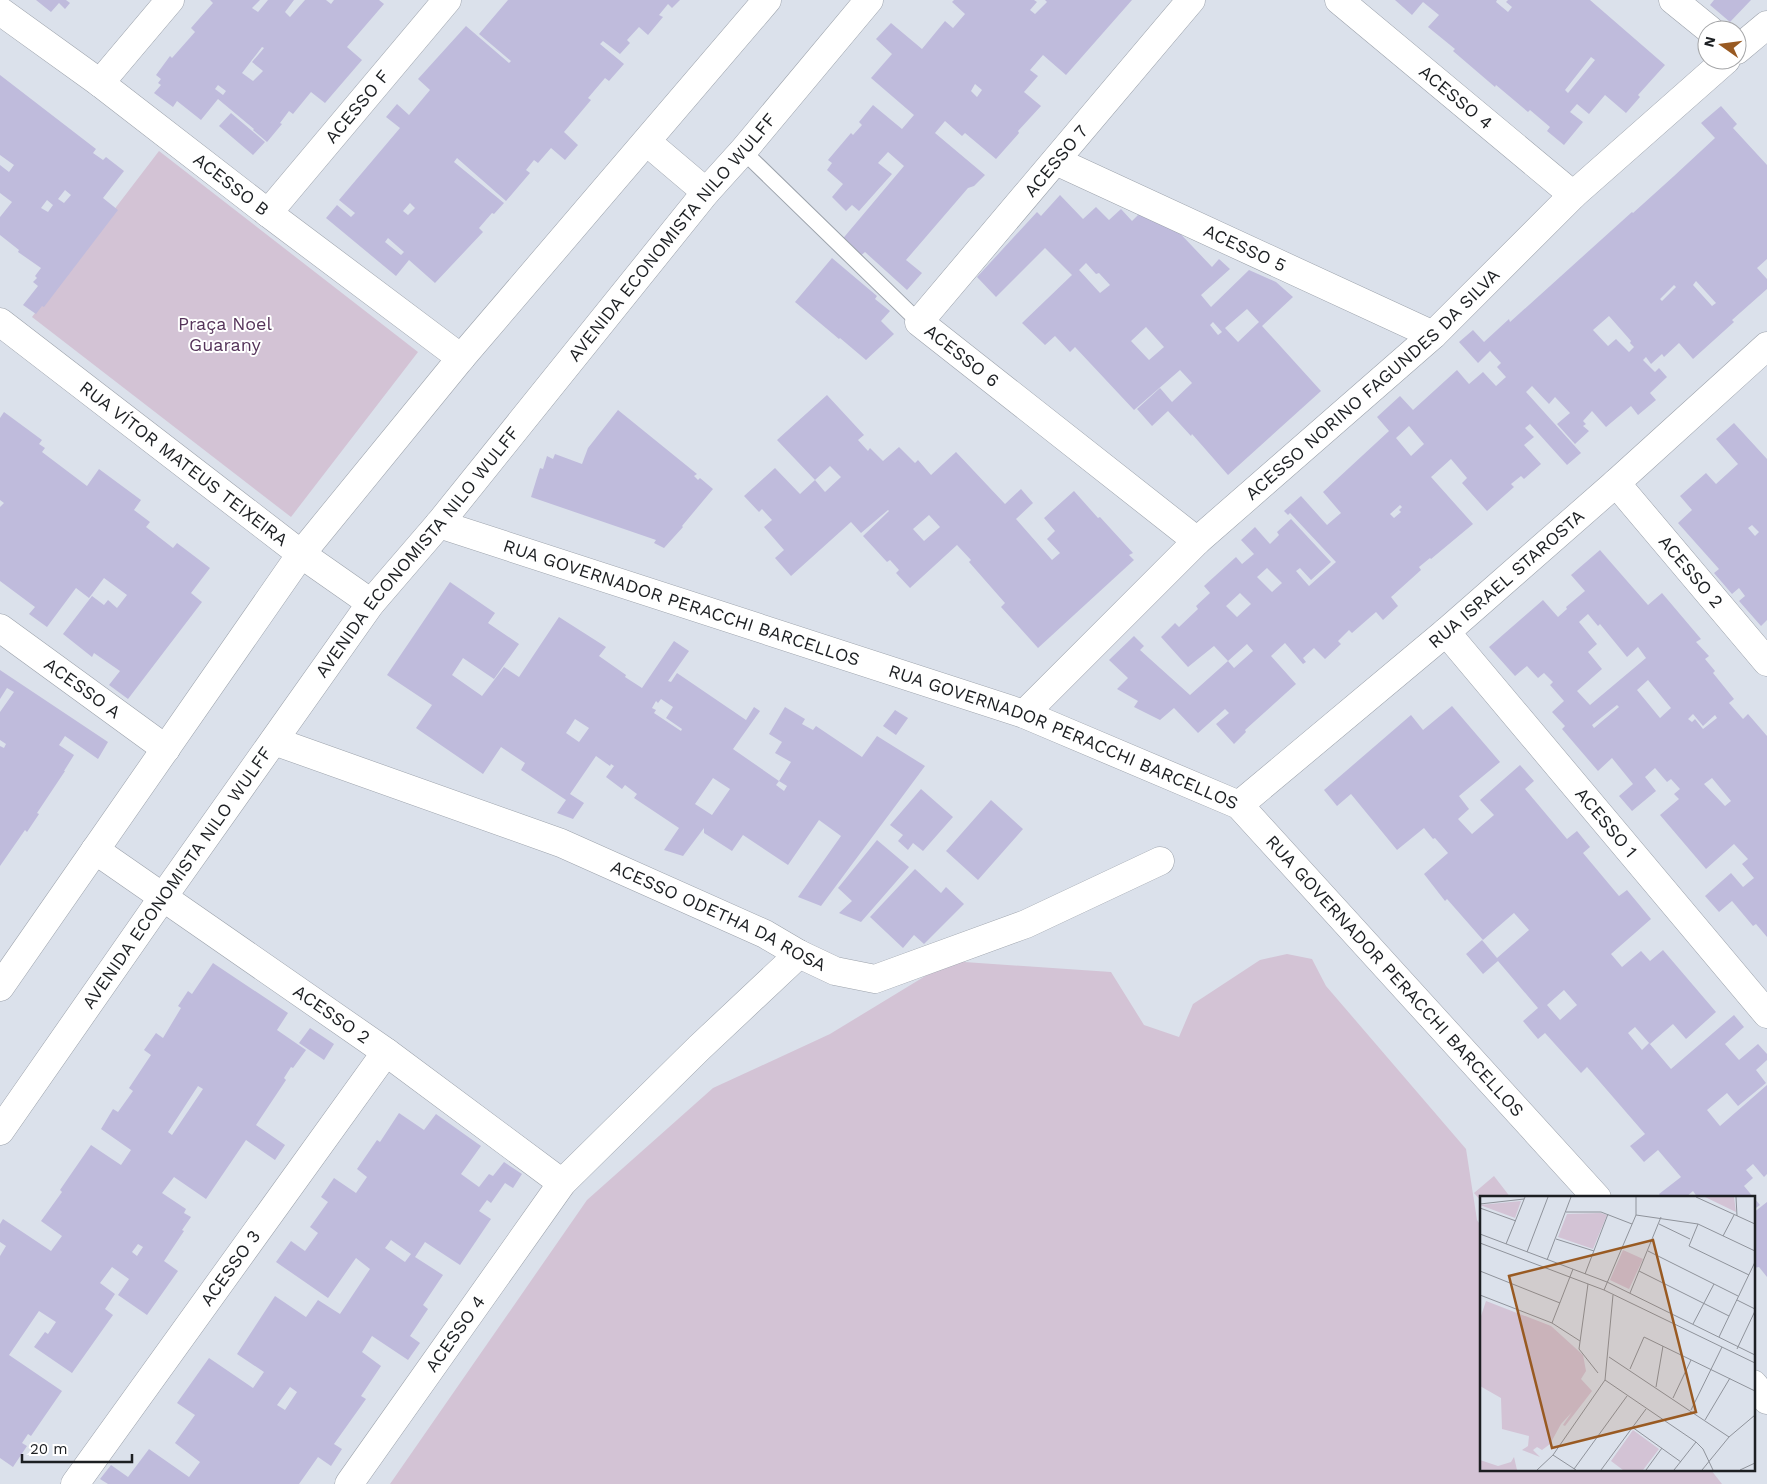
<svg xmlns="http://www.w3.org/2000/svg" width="1767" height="1484" viewBox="0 0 1767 1484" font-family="'Work Sans',sans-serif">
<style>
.green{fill:#d3c3d5}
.building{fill:#bfbbdc;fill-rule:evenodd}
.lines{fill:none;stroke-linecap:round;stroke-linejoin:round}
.lane-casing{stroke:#9ca2ab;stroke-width:17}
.street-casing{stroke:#9ca2ab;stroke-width:29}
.secondary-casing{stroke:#9ca2ab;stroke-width:29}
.lane{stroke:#fff;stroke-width:15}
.street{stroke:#fff;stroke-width:28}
.secondary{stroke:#fff;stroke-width:28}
.labels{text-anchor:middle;stroke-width:4;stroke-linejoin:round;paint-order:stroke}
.street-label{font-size:18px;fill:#1c1f22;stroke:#fff}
.park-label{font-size:18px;fill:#55345a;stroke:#fff}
.inset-road{fill:none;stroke:#8f939b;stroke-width:1}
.view{fill:#995a22;fill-opacity:0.15;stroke:#995a22;stroke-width:2.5}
.inset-edge{fill:none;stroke:#1c1f22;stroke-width:2.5}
</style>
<rect width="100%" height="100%" fill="#dbe1eb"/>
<path class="green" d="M159,151L418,352L291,517L32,317Z
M1287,954L1312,959L1326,986L1466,1149L1477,1220L1481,1226V1470H1711L1722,1484H390L587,1200L713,1088L830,1034L950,961L1111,972L1144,1025L1179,1037L1193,1004L1260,960Z
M1494,1176L1511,1198H1481V1201L1474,1193Z"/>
<path class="building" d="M36,0H66L70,3L65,9L59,3L51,12Z
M210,0H260L252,8L258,12L268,0H294L285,12L290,17L305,0H326L331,4L334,0H379L384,4L347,47L362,60L325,103L311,92L293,114L289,111L280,123L282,124L267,142L253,130L254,129L218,99L201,120L177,101L173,107L154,93L161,85L158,83L161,79L156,75L170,56L172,58L195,32L191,28L213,3ZM262,47L264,48L252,62L263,71L253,81L242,73ZM218,85L226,91L223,95L215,89Z
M508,0H680L672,8L668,4L659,15L663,17L648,35L639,27L627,40L630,43L620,54L603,41L600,44L624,64L609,81L605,78L588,98L591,100L564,132L578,145L565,160L551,148L538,163L534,160L526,170L530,173L506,201L457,158L454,162L504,203L494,214L492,213L479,228L483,232L435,283L409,260L396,276L326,218L337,205L351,217L355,213L339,200L400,128L386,117L397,104L409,115L430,90L418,79L466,26L509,63L511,61L479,34ZM410,203L415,208L408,215L403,211ZM388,238L404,252L401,255L385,242Z
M954,0H1034L1037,2L1030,10L1035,14L1047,2L1045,0H1132L1066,75L1043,55L1030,70L1038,76L1024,92L1041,106L1018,131L1019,133L996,159L965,133L962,136L945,121L935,133L985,175L974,186L968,188L906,260L922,273L907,290L865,252L858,258L840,242L904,166L888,152L878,163L892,174L859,211L852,205L846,211L832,197L843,184L827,170L832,163L828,160L851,133L853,135L862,125L859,122L873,105L902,129L914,115L871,78L892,54L876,39L891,23L922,49L945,21L953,28L965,14L952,2ZM975,84L982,90L977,97L971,91Z
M1395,0H1497L1496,2L1508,12L1512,7L1506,2L1508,0H1590L1665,65L1638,95L1640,97L1626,113L1605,95L1589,114L1577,104L1570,112L1583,122L1564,145L1547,131L1550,127L1530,110L1528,112L1496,85L1495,87L1453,51L1455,49L1428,27L1439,15L1423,2L1412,15ZM1591,57L1595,60L1568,93L1565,90Z
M1714,0H1751L1730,22L1710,5Z
M0,75L96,149L93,153L103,160L106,157L124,171L103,198L118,210L44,307L42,306L36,314L23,305L38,286L33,282L37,278L35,276L41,268L18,252L19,250L0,235V217L12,202L0,193V165L9,172L14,165L0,155ZM65,190L71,195L64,203L58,199ZM47,200L53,205L48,212L41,208Z
M1721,106L1737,124L1733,128L1767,165V259L1757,268L1767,279V289L1732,320L1734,322L1693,359L1679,343L1664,357L1662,354L1651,364L1646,357L1643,360L1655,372L1659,368L1667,377L1650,393L1656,400L1638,415L1631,406L1606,427L1592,411L1583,421L1586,424L1583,426L1589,431L1575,444L1557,424L1570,413L1555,397L1549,404L1532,386L1526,392L1581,453L1567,465L1530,424L1525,428L1534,437L1524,445L1541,464L1524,479L1521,476L1511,484L1514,487L1487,511L1462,483L1467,478L1451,459L1431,477L1473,524L1431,559L1430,558L1419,567L1421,570L1391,597L1398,606L1383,620L1376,612L1352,633L1349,630L1338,641L1341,644L1325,659L1314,648L1303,658L1306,662L1303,664L1285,643L1271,656L1296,684L1245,730L1246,732L1234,744L1216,724L1229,713L1225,709L1198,733L1174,708L1160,720L1134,707L1138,701L1117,689L1128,678L1109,660L1134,636L1144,646L1140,650L1190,695L1228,661L1234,668L1253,651L1247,644L1228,661L1214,646L1188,667L1161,637L1175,623L1179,627L1198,609L1196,606L1210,593L1204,586L1236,557L1242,564L1254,554L1241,540L1255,527L1270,544L1279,535L1277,532L1291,519L1331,562L1311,580L1300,568L1296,571L1309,586L1336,562L1290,513L1288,515L1284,511L1301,496L1327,525L1341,513L1323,492L1389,431L1377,417L1400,396L1413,410L1457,370L1469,384L1483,372L1496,386L1506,377L1497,367L1501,363L1490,351L1478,363L1459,342L1473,330L1484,342L1509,319L1510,322L1632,212L1633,213L1674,176L1715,138L1701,123ZM1696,281L1716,303L1712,306L1693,285ZM1674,285L1676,287L1662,301L1660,299ZM1609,316L1631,341L1630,343L1634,347L1629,352L1616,339L1608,346L1593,330ZM1409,426L1424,444L1411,456L1396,438ZM1400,505L1402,507L1399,510L1401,512L1394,518L1390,514ZM1267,568L1282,583L1272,592L1257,577ZM1240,593L1251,604L1237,617L1226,606Z
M231,113L265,142L253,155L219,126Z
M1060,195L1083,219L1096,207L1109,220L1121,209L1132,221L1142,211L1173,226L1212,267L1219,259L1230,269L1201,295L1211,307L1249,270L1276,282L1293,297L1262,326L1321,391L1228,475L1192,434L1191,436L1168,411L1152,426L1137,409L1160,388L1172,402L1192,383L1180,370L1134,410L1075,347L1070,352L1055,336L1045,345L1022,323L1072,275L1045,248L996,297L977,277L1037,212L1041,216ZM1086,263L1096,274L1099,273L1110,285L1100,293L1079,270ZM1247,309L1259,322L1238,342L1225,328ZM1213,322L1222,332L1218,335L1210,325ZM1146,327L1164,347L1149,360L1131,341Z
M832,258L877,296L875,299L890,311L881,321L894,334L866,360L840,338L839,339L795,302Z
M827,395L864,435L858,440L868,451L870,448L883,461L899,447L915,463L918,460L931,475L956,452L1005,504L1021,489L1033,503L1016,519L1052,560L1060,553L1047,539L1055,531L1044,518L1074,491L1098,518L1100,517L1133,553L1129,555L1134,560L1038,648L1001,607L1005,603L969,562L971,560L957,545L910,588L896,573L899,570L890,560L887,562L863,536L889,511L888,510L861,533L851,522L791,576L775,558L784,550L764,527L772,520L762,509L759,512L744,496L775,468L800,494L815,480L825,492L841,477L830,466L815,480L777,440ZM929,515L940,527L924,541L913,529Z
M618,410L697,474L694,476L698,480L700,478L713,489L682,526L683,527L664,548L654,543L656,540L531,497L540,468L543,469L547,456L553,459L555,454L582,464L588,448Z
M4,412L42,440L39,444L45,448L42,452L87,486L99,469L141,500L134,510L150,522L146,527L173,548L177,543L210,568L191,593L202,602L128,699L109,685L120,671L94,653L92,657L63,634L92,596L104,605L108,600L117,608L127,595L104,578L89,598L76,588L47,627L29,614L35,607L0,581V507L4,503L0,500V418Z
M1734,423L1767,459V620L1761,626L1739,601L1745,596L1739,588L1732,594L1714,573L1719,569L1678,523L1692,510L1680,496L1706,473L1716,484L1738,464L1716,439ZM1752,525L1759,532L1755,536L1748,528Z
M1600,550L1648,605L1662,593L1701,639L1696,642L1709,656L1705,659L1715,671L1713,673L1734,699L1729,703L1743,719L1748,714L1767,736V937L1756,924L1753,926L1732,901L1719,912L1705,896L1731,873L1743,887L1754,878L1742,864L1748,859L1734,844L1706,869L1660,815L1679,799L1674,794L1680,789L1671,779L1667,782L1655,768L1645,777L1656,791L1632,811L1619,796L1633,784L1612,758L1598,771L1562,729L1565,726L1552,712L1564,701L1550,685L1553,682L1544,673L1538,678L1527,666L1515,676L1489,647L1543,600L1558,617L1567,609L1566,607L1585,591L1571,575ZM1588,614L1598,626L1600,624L1627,657L1638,647L1646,658L1590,705L1577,691L1602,669L1588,652L1597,644L1579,622ZM1648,680L1671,708L1660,718L1637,690ZM1617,705L1619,707L1594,728L1592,725ZM1693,714L1703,726L1715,715L1717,718L1703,729L1695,719L1692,722L1688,719ZM1712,778L1731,801L1725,806L1704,784Z
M450,582L495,613L488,623L519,644L494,679L463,658L452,675L482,696L504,667L519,677L559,617L606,647L599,656L626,675L625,677L642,688L674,641L689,651L668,681L671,682L677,673L746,720L754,707L760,711L733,749L779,781L776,785L784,791L787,786L779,781L791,762L775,753L782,742L769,734L785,707L805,719L802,724L813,730L816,726L862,757L877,736L925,766L821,906L798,897L841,836L819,820L788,865L743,835L732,851L704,833V828L683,856L664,850L679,828L634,798L637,794L625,785L622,789L606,777L614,766L611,764L610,766L596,756L570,794L584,803L573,819L557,813L566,800L521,770L525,763L501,747L483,774L416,728L432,705L387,675ZM661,699L673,707L666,718L682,729L681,731L654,713L656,710L652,708L656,701L658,703ZM575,719L589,728L579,742L566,733ZM713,778L730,789L712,815L695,804Z
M0,670L108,742L98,759L65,736L59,745L74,755L64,771H65L37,813L39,814L27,832L25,830L0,866V746L4,748L6,744L0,740V712L14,692L7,688L0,699Z
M1452,706L1500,762L1459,796L1469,809L1458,819L1472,834L1494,815L1480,800L1520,765L1534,781L1525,789L1567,839L1577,831L1590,847L1583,853L1619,896L1627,890L1651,919L1611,954L1622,967L1641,951L1650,961L1663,950L1716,1012L1686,1039L1673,1024L1650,1044L1635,1027L1628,1033L1642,1050L1649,1043L1671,1069L1734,1015L1744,1027L1725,1044L1739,1060L1758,1044L1767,1054V1060L1756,1070L1766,1083L1738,1106L1727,1093L1707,1110L1720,1126L1767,1085V1174L1764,1177L1753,1164L1746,1170L1753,1178L1744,1186L1760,1205L1753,1210V1198H1698L1693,1191L1685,1198H1662L1659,1194L1681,1177L1658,1150L1644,1162L1630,1146L1645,1134L1587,1067L1581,1073L1545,1033L1538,1039L1523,1021L1538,1008L1498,961L1483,974L1466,954L1482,940L1497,958L1529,930L1514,913L1483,940L1447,899L1445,901L1424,874L1448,853L1435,838L1433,839L1424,828L1397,850L1351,794L1337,806L1324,790L1411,715L1423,730ZM1564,990L1577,1005L1560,1020L1547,1005Z
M895,710L908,718L896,735L883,726Z
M921,789L953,817L923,851L913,843L908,850L898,841L903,835L890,825Z
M991,800L1023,829L978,880L946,851Z
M877,840L909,867L861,922L839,913L852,901L838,888Z
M915,869L941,893L946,887L964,904L924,944L914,935L903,948L870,917Z
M213,963L288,1013L277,1030L306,1050L293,1068L291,1067L284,1078L286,1080L256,1125L285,1145L275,1160L246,1140L206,1199L174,1177L162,1193L186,1209L184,1213L191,1217L182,1230L184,1231L164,1261L178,1271L147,1315L118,1295L129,1279L112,1267L100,1283L115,1294L105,1309L113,1315L72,1373L34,1347L45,1332L48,1334L56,1322L39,1311L9,1355L62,1391L31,1436L28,1434L22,1443L27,1446L13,1467L0,1458V1256L6,1246L0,1242V1224L3,1219L51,1251L62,1236L41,1221L62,1192L60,1190L91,1145L121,1165L131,1150L101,1129L113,1109L118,1112L133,1091L129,1088L151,1055L144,1050L156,1033L163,1038L181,1008L178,1006L188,991L192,994ZM198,1086L203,1089L172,1135L168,1132ZM138,1244L143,1247L137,1256L132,1252Z
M310,1028L334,1044L324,1060L299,1043Z
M399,1113L424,1130L436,1114L481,1146L461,1174L479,1187L489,1174L493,1176L504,1162L522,1174L513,1188L505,1183L491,1203L487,1200L479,1211L491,1219L460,1265L425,1242L415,1257L443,1275L423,1305L428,1309L410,1336L420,1343L408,1360L372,1336L362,1352L381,1366L361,1396L366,1399L334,1444L342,1449L331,1466L318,1457L299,1484H108L100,1479L111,1465L128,1477L149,1449L189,1477L200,1462L175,1443L195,1415L177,1403L209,1358L253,1388L264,1372L237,1354L275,1296L306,1317L318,1300L340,1314L370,1269L356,1258L328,1298L276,1262L291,1241L305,1251L318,1233L310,1227L328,1202L321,1197L334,1178L356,1193L367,1177L357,1169L377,1140L380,1142ZM391,1240L411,1254L405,1262L385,1248ZM290,1387L297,1392L285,1410L277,1405Z
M1767,1202V1277L1759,1267L1753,1268V1213Z"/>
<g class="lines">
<defs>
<path id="lane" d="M743,151L919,322"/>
<g id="street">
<path id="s1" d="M1191,0L919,322L1197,541"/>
<path id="s2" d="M1339,0L1573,195"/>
<path d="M1673,0L1710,30"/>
<path id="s3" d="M0,11L100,83L268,213L461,358"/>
<path d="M1737,50L1767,25"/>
<path d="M100,83L170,0"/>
<path id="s4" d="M1056,161L1433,335"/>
<path id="s5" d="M268,213L447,0"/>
<path id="s6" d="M0,322L301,554L371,603"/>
<path id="s7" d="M1616,483L1767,662"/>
<path id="s8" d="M0,628L166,749"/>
<path id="s9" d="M1446,632L1767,1014"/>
<path id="s10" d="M1024,714L1197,541L1433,335L1573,195L1726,60"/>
<path id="s11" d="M274,741L561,843L765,934L799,954L835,971L875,979L1026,924L1160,861"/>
<path id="s12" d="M1239,805L1446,632L1616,483L1767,346"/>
<path id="s13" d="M95,850L386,1052L562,1183"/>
<path id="s14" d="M75,1484L386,1052"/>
<path id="s15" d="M349,1484L562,1183L699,1048L799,954"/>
</g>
<g id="secondary">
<path d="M647,142L706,192"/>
<path id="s16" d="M439,524L1024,714L1239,805L1597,1198"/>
<path d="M0,987L301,554L461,358L767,0"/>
<path id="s17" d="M0,1131L163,897L371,603L439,524L706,192L743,151L869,0"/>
<path d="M1753,1384L1767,1400"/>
</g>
</defs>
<use href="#lane" class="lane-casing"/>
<use href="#street" class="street-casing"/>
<use href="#secondary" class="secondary-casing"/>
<use href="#lane" class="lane"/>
<use href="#street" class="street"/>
<use href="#secondary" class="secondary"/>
</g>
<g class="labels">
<g class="street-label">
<text dy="6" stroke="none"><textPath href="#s2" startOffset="152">ACESSO 4</textPath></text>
<text dy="6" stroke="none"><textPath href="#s5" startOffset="139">ACESSO F</textPath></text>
<text transform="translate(1056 161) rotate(-50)" y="6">ACESSO 7</text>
<text dy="6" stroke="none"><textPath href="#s3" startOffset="289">ACESSO B</textPath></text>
<text dy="6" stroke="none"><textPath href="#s17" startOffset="1119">AVENIDA ECONOMISTA NILO WULFF</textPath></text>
<text dy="6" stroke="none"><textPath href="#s4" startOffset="208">ACESSO 5</textPath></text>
<text dy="6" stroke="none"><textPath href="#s1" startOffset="476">ACESSO 6</textPath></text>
<text dy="6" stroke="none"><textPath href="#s10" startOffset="480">ACESSO NORINO FAGUNDES DA SILVA</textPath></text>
<text dy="6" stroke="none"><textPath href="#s6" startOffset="232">RUA VÍTOR MATEUS TEIXEIRA</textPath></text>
<text dy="6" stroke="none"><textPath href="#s17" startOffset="714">AVENIDA ECONOMISTA NILO WULFF</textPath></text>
<text dy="6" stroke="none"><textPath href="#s7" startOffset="116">ACESSO 2</textPath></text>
<text dy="6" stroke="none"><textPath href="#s12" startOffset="350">RUA ISRAEL STAROSTA</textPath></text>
<text dy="6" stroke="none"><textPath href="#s16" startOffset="255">RUA GOVERNADOR PERACCHI BARCELLOS</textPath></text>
<text dy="6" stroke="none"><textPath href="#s8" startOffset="102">ACESSO A</textPath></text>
<text dy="6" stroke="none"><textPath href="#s16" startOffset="660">RUA GOVERNADOR PERACCHI BARCELLOS</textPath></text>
<text dy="6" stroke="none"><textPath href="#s9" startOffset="249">ACESSO 1</textPath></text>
<text dy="6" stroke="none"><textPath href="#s17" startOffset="309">AVENIDA ECONOMISTA NILO WULFF</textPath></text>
<text dy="6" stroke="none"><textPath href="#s11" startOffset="478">ACESSO ODETHA DA ROSA</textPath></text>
<text dy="6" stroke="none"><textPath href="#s16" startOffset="1080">RUA GOVERNADOR PERACCHI BARCELLOS</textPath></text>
<text dy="6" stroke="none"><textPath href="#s13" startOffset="288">ACESSO 2</textPath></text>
<text dy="6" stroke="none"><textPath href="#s14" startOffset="266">ACESSO 3</textPath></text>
<text dy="6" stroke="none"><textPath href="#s15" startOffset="184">ACESSO 4</textPath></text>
</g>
<g class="park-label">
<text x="225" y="330">Praça Noel<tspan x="225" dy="21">Guarany</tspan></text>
</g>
</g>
<g transform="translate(1480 1196)">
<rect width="275" height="275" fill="#dbe1eb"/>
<path d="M225,1H254L256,16ZM41,5L35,22L0,9ZM121,17L127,19L113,53L78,41L87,18ZM143,54L163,63L149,93L130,84ZM6,105L71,130L103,159L106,175L101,183L112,195L85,230L83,229L92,216L81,228L70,248L62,254L57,251L53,254L60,261L42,254L48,250L49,240L22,233L21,202L0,190V123ZM153,234L179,253L163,274H143L131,265ZM34,261L37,274H0V264L18,270L31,266Z" fill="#d3c3d5"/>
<path class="inset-road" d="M216,1L275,28M256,1L257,20M0,8L44,3M0,12L36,25M86,16H121L152,28M156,19L218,28L275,55M179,28L210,43M218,28L209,50L269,79M0,38L127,86L275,159M243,40L254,19M76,43L114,55M0,47L124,94L275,167M26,48L45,1M168,55L258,100M47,56L68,1M67,64L91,1M0,75L80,107M159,75L249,120M105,78L128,18M108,88L99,153L118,177M124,94L156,19V1M150,97L181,21M0,99L72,127L100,145M257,104L275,113M72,127L93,73M213,128L234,88M239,141L275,66M257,153L275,115M129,161L249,241M150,173L164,141L275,195M125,184L216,246L223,253L233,274M176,191L183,150M193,202L211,164M211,214L242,151M225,224L250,182M152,231L201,266M73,259L96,274M94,273L147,200M57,274L73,259L125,184L133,99M121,274L166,213M166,274L182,252M194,274L216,246M222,274L249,241L275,219M260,274L275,267"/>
<path class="view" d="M173,44L216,216L72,252L29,80Z"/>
<rect width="275" height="275" class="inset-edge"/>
</g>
<g transform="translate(1722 45) rotate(284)"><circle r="24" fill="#ffffff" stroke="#a4a5a7"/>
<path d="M0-4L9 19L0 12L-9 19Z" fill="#995a22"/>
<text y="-8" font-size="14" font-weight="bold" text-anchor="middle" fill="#1c1f22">N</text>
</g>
<path d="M22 1454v8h110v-8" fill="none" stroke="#1c1f22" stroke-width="2.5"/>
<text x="30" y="1454" font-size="15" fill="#1c1f22" stroke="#ffffff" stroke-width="4" paint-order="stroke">20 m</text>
</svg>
